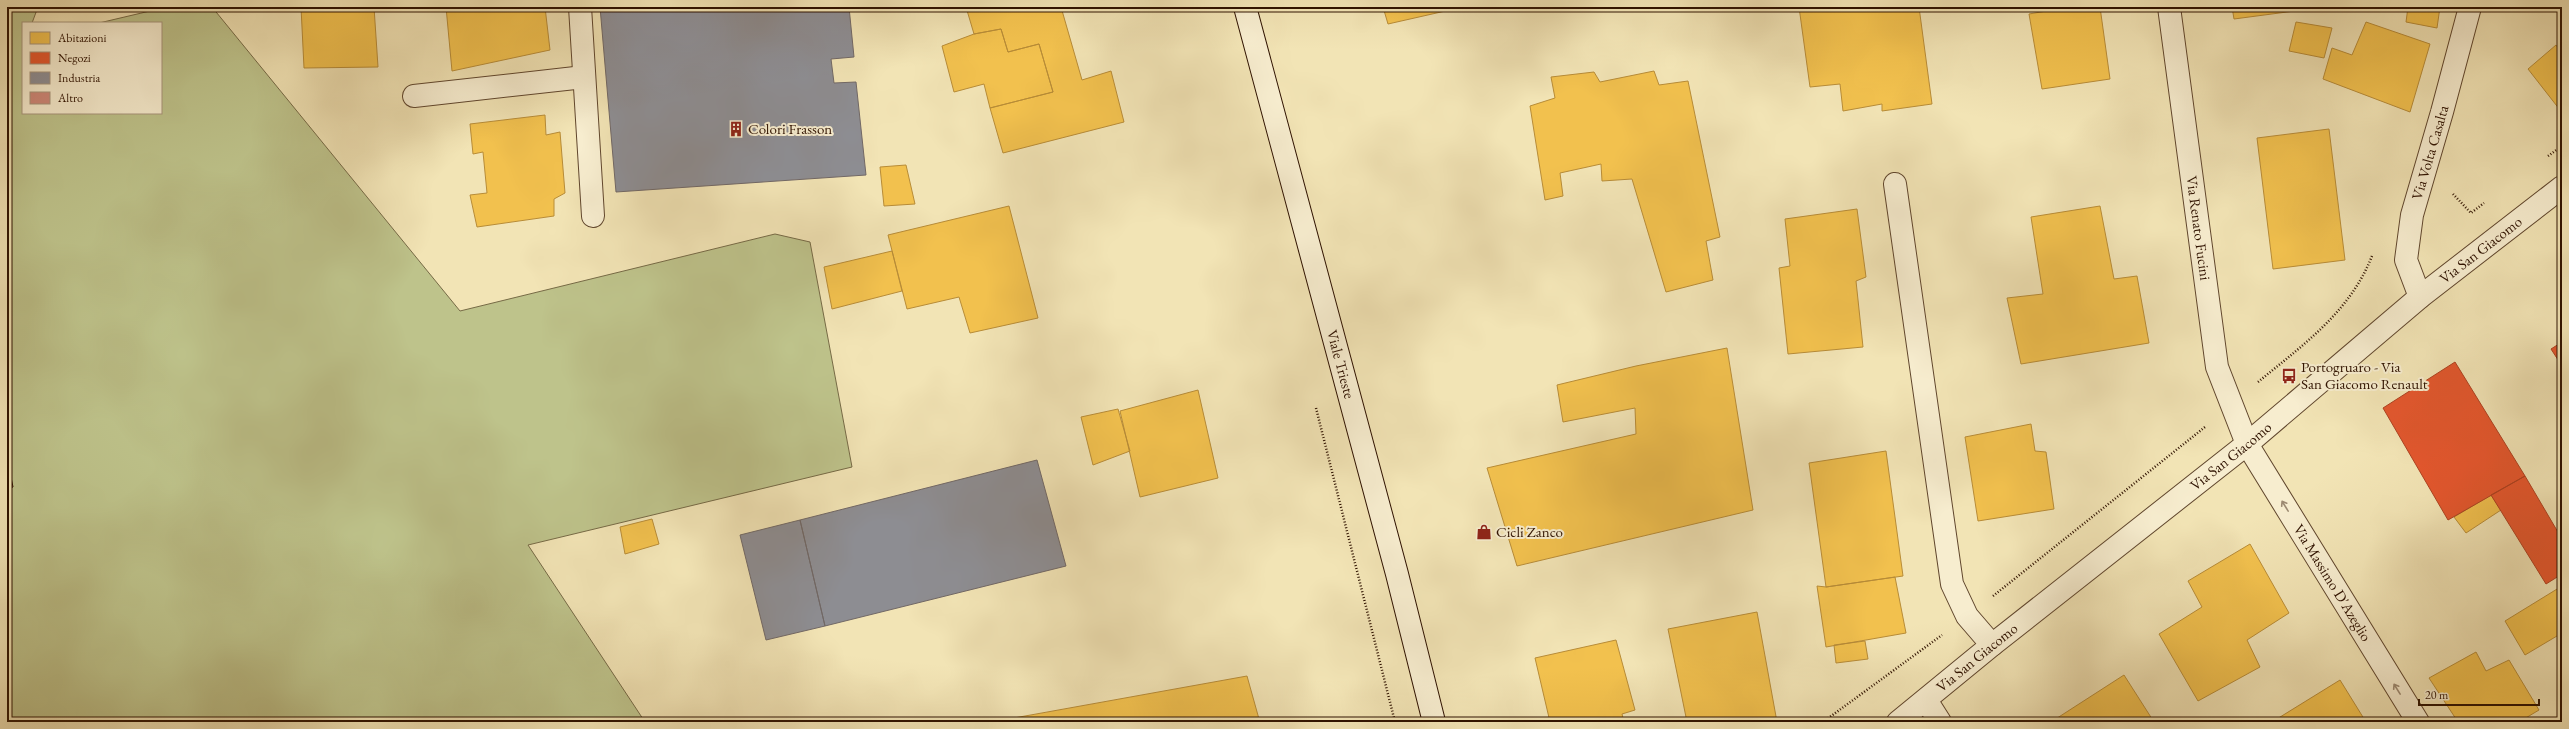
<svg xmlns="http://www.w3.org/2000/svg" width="2569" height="729" viewBox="0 0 2569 729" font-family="'EB Garamond',serif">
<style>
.green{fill:#bec38b;stroke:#766a46}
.homes{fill:#f2c14e;stroke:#b88c37}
.shops{fill:#e4572e;stroke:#ae4220}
.industry{fill:#8d8d92;stroke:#716866}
.building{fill:#ce8879;stroke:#2f1200}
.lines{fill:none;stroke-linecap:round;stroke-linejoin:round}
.minor-casing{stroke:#60462d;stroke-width:24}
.tertiary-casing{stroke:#60462d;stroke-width:24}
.secondary-casing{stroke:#2f1200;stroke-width:24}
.path{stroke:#2f1200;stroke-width:2.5;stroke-dasharray:1 2;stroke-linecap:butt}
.minor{stroke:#f7edcf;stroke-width:22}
.tertiary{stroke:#f7edcf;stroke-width:22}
.secondary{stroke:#f7edcf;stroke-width:22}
.oneway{stroke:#9d8a72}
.labels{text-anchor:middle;stroke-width:4;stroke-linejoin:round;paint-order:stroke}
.poi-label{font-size:15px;fill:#2f1200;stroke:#f7edcf;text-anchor:start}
.street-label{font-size:15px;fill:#2f1200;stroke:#f7edcf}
</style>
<rect width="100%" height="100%" fill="#f2e4b5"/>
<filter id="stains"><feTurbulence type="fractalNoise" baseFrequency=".005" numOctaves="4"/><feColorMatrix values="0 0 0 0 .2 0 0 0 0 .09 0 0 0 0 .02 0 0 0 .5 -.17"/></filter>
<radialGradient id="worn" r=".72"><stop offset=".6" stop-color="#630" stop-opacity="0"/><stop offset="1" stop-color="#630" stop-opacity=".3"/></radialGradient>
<path class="green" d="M7,7H38L32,23H23V113H161V23H99L167,7H212L460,311L775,234L810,242L852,467L528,545L645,722H7Z"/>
<path class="homes" d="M301,7H374L378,67L304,68Z
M446,7H545L550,50L452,71Z
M966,7H1061L1082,80L1111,71L1124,122L1003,153L990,108L1053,92L1039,44L1008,52L1001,29L974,34Z
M1383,7H1463L1388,24Z
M1799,7H1919L1932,104L1882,111V104L1843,111L1840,84L1810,87Z
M2070,7H2100L2110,79L2042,89L2029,14Z
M2232,7H2302V10L2234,19Z
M2408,7H2440L2437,28L2406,22Z
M2296,22L2332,28L2324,58L2289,51Z
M2366,22L2430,44L2410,112L2323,79L2332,48L2352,55Z
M1001,29L1008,52L1039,44L1053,92L990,108L984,84L954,92L942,46L974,34Z
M2556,45L2560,51L2562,49V108L2560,110L2528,69Z
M1654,71L1659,85L1688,81L1720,237L1706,241L1713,280L1666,292L1632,179L1602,181L1601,164L1560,173L1563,196L1545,200L1530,106L1555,98L1551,77L1594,72L1600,82Z
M545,115L546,135L560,132L565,193L554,199V216L477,227L470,195L487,193L483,152L473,154L470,124Z
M2329,129L2345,260L2273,269L2257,138Z
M906,165L915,204L884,206L880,167Z
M1009,206L1038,318L970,333L959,297L907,309L888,235Z
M2100,206L2114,279L2137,276L2149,343L2021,364L2007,298L2043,294L2031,217Z
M1857,209L1866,277L1856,281L1863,347L1788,354L1779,268L1790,266L1785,219Z
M892,251L902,291L832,309L824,267Z
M1727,348L1753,510L1517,566L1487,468L1636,434L1635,408L1563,422L1557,385L1636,366Z
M1198,390L1218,478L1140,497L1120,411Z
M1118,409L1130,451L1093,465L1081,417Z
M2031,424L2035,451L2046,452L2054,509L1978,521L1965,437Z
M1886,451L1903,576L1826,587L1809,463Z
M2491,495L2501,510L2466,533L2454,517Z
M652,519L659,544L625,554L620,527Z
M2250,544L2289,613L2247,640L2260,667L2198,701L2159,634L2202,607L2188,581Z
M1895,577L1906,633L1826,647L1817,586L1826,587Z
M2562,586V633L2525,655L2505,621Z
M1757,612L1777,722H1687L1668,629Z
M1616,640L1635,710L1622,714L1624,722H1550L1535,658Z
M1865,641L1868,659L1836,663L1834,645Z
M2476,652L2486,671L2509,660L2539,710L2519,722H2458L2429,678Z
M2124,675L2154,722H2051Z
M1247,676L1259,719L1245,722H1015L1014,718Z
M2340,680L2366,722H2272Z
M1014,718L1015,722H994Z"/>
<path class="shops" d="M2562,342V366L2551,349Z
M2455,362L2525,476L2448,520L2383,408Z
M2525,476L2562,539V574L2546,584L2491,495Z"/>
<path class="industry" d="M600,7H849L854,57L831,59L834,83L856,82L866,175L616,192Z
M1037,460L1066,566L825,626L800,520Z
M800,520L825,626L766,640L740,535Z"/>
<path class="building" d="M8,463L13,487L7,489V464Z"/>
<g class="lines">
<defs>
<g id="minor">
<path d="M580,7L593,216"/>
<path id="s1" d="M2169,7L2217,367L2247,444"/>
<path d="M414,96L584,77"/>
<path d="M1895,184L1952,584L1967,616L1992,645"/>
<path id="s2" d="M2420,297L2406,260L2412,215L2442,112L2470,7"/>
<path d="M1926,700L1940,722"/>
</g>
<g id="tertiary">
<path id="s3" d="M2247,444L2418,722"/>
<path id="s4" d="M1898,722L1992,645L2247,444L2420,297L2562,187"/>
</g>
<g id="secondary">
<path id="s5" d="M1245,7L1397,574L1434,722"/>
</g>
</defs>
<use href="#minor" class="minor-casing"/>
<use href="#tertiary" class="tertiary-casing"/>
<use href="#secondary" class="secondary-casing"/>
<path class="path" d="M2548,156L2562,146
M2453,194L2471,213L2484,203
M2258,382C2303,345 2350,312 2372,256
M1316,408L1395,722
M1993,596L2205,427
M1823,722L1942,635"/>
<use href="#minor" class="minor"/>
<use href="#tertiary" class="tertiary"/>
<use href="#secondary" class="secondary"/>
</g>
<defs><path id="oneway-shaft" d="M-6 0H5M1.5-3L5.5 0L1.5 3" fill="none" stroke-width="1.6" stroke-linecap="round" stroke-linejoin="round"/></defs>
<g class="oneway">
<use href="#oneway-shaft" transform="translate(2285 506) rotate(-122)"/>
<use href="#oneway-shaft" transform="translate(2397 689) rotate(-122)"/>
</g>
<defs>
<symbol id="building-bare" viewBox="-9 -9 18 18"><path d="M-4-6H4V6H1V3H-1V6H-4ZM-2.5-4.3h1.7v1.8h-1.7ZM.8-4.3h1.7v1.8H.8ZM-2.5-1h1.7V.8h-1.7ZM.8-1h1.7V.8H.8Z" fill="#8f2418" stroke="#f7edcf" stroke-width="2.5" paint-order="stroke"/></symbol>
<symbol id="bus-bare" viewBox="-9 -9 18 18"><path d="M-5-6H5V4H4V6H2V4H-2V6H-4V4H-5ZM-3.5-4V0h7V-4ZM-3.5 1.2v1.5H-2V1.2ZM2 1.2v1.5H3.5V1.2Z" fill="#8f2418" stroke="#f7edcf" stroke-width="2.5" paint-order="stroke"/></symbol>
<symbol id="shop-bare" viewBox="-9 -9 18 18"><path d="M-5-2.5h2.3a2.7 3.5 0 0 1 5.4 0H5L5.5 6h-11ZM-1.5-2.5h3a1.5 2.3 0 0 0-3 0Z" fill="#8f2418" stroke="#f7edcf" stroke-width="2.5" paint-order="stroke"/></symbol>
</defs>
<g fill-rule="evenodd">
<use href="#building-bare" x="725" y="118" width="22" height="22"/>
<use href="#bus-bare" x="2278" y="365" width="22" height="22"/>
<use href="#shop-bare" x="1473" y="521" width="22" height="22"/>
</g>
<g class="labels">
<g class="poi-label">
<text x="748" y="134">Colori Frasson</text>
<text x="2301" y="372">Portogruaro - Via<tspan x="2301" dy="17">San Giacomo Renault</tspan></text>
<text x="1496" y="537">Cicli Zanco</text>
</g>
<g class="street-label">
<text dy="5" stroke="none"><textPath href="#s2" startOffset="150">Via Volta Casalta</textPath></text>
<text dy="5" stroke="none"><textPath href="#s1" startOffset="223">Via Renato Fucini</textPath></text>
<text dy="5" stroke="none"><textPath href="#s4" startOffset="750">Via San Giacomo</textPath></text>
<text dy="5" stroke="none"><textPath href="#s5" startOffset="370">Viale Trieste</textPath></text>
<text dy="5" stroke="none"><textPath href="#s4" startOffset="426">Via San Giacomo</textPath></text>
<text dy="5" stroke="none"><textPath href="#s3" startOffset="163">Via Massimo D'Azeglio</textPath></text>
<text dy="5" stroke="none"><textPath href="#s4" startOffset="102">Via San Giacomo</textPath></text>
</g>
</g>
<rect width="2569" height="729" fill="none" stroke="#f2e4b5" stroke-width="24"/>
<rect x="8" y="8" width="2553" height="713" fill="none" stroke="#2f1200" stroke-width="2"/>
<rect x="12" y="12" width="2545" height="705" fill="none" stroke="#2f1200"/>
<rect x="22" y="22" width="140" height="92" fill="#f7edcf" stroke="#a7957c"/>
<rect x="30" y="32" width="20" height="12" fill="#f2c14e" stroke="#a7957c"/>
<text x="58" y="42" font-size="12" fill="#2f1200">Abitazioni</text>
<rect x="30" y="52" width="20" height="12" fill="#e4572e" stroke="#a7957c"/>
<text x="58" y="62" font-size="12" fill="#2f1200">Negozi</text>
<rect x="30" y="72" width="20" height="12" fill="#8d8d92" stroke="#a7957c"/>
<text x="58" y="82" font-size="12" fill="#2f1200">Industria</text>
<rect x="30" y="92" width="20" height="12" fill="#ce8879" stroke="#a7957c"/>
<text x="58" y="102" font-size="12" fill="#2f1200">Altro</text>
<path d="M2419 699v6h120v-6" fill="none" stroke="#2f1200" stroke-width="2"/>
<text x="2425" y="699" font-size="12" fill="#2f1200" stroke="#f7edcf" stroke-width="3" paint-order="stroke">20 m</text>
<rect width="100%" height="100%" filter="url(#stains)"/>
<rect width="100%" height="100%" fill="url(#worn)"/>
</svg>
